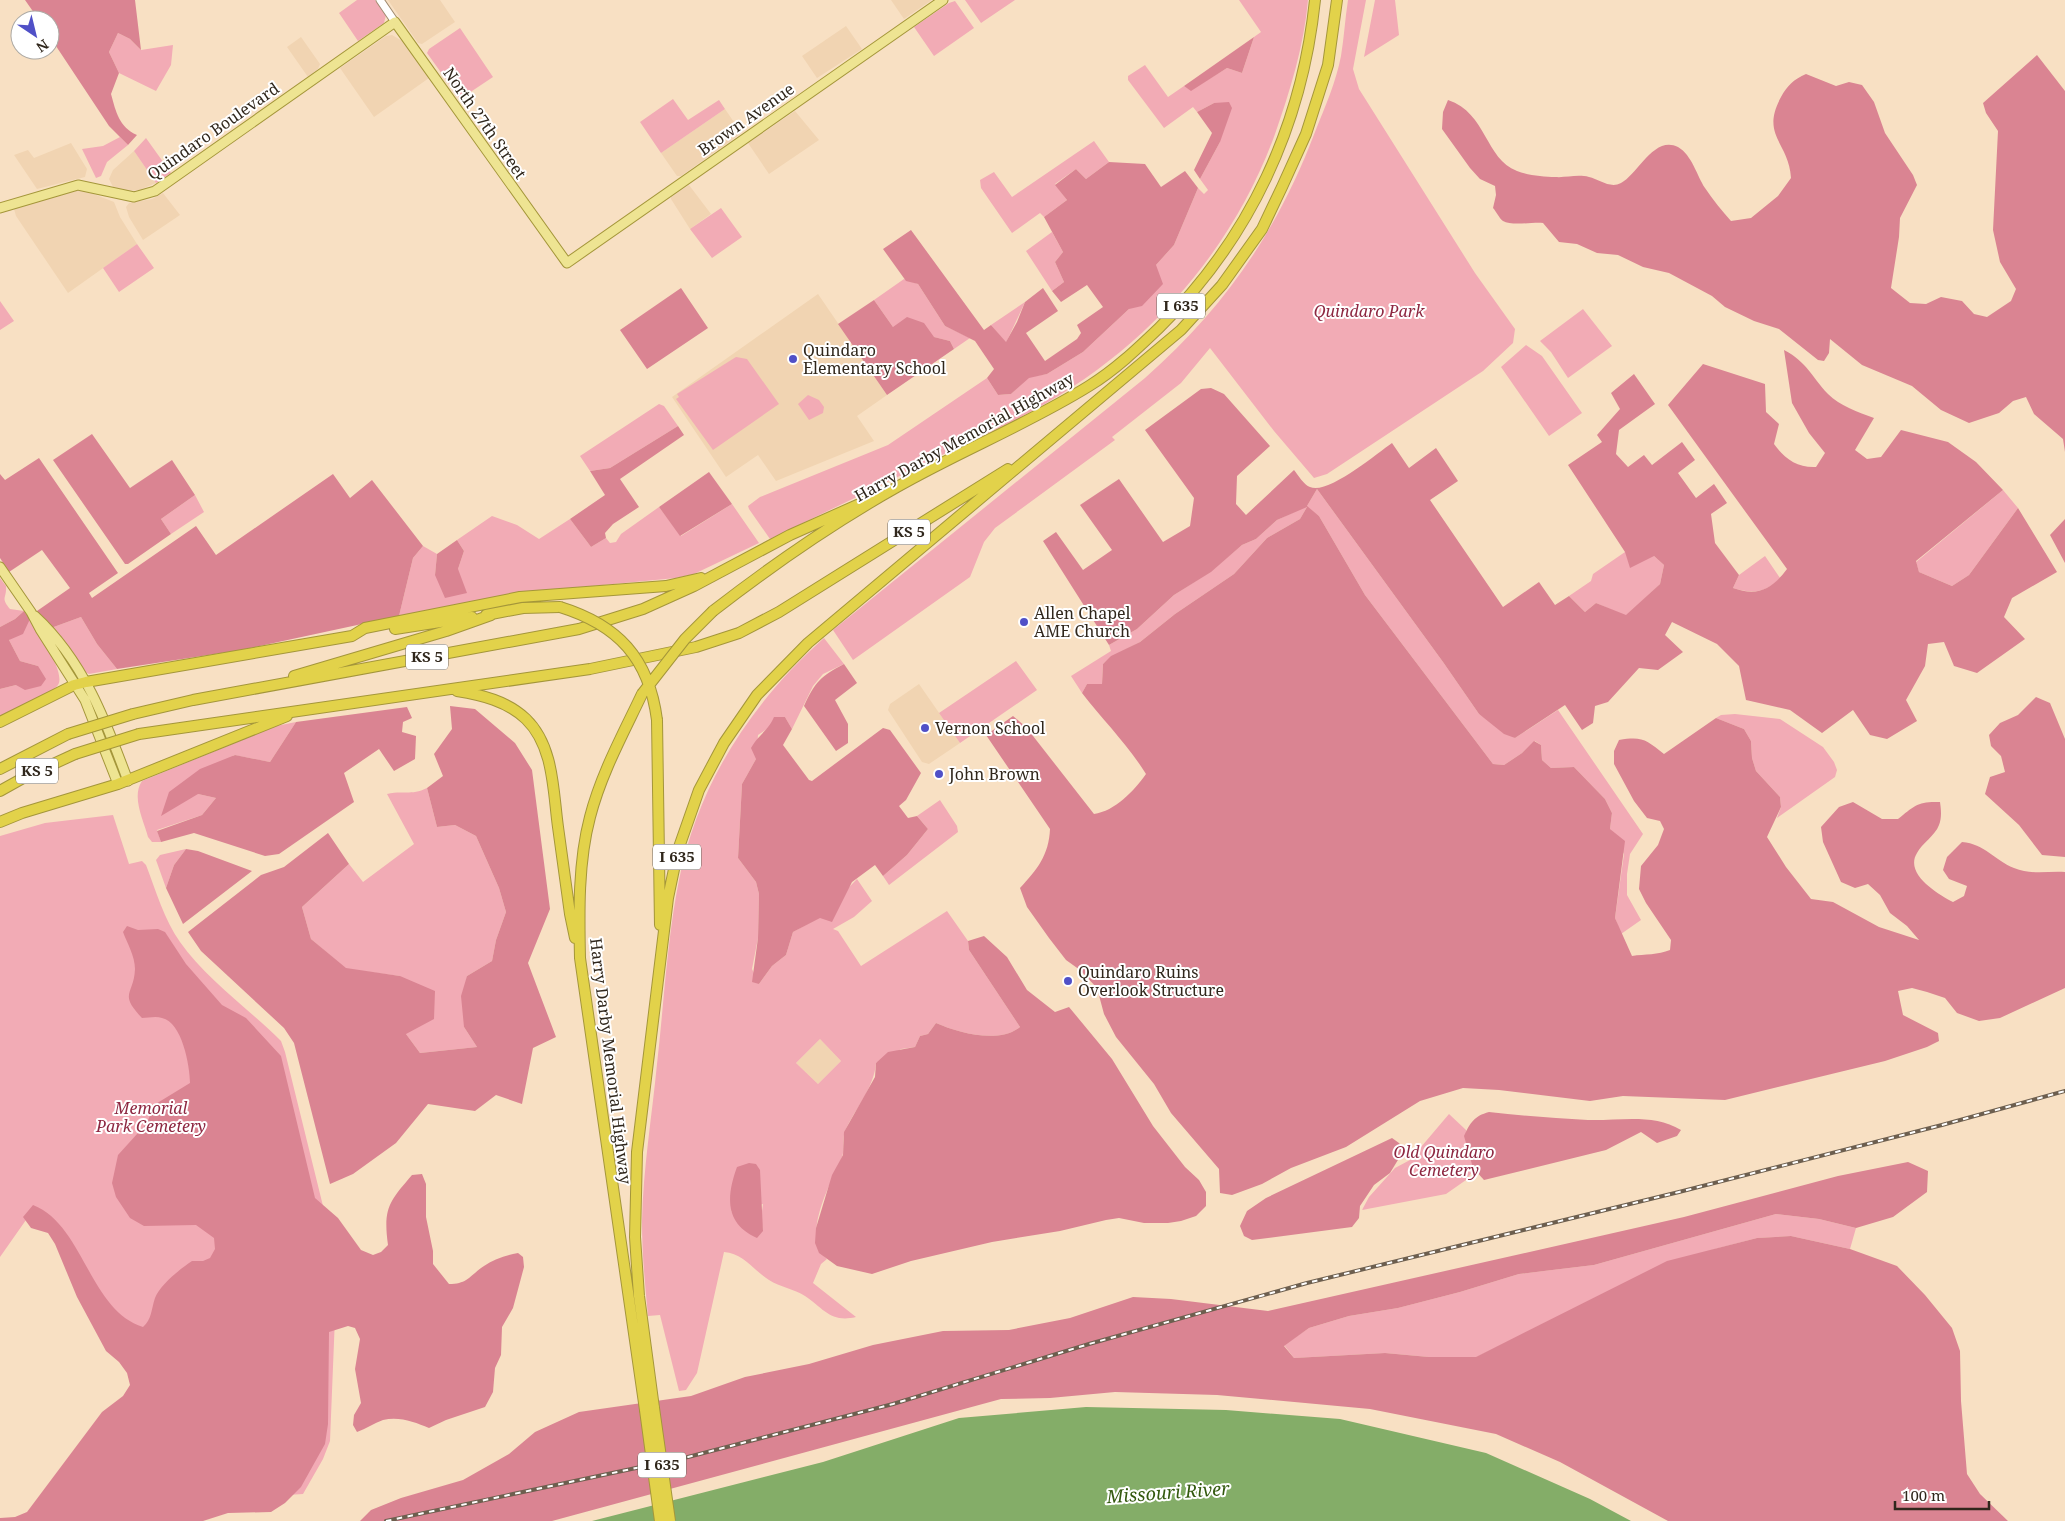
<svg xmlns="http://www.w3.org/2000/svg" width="2065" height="1521" viewBox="0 0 2065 1521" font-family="'Noto Serif',serif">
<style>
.built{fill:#f1d4b2}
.green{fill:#f2abb5;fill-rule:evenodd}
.forest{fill:#da8492}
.water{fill:#84ad68}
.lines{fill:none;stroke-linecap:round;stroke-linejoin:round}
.minor-casing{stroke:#a18b70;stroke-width:9}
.major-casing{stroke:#a4963a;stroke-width:11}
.highway-casing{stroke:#a4963a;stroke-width:12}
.minor{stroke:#fff;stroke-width:7}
.major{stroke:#eee492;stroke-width:9}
.highway{stroke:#e2d24a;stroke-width:10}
.rail-casing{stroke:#6d5f4f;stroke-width:4}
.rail{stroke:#fff;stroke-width:2;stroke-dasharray:5.5;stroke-linecap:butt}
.highway-bridge-casing{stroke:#a4963a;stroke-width:12;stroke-linecap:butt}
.highway-bridge{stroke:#e2d24a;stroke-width:10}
.poi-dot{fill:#5050c7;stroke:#fff;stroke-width:2}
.labels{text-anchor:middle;stroke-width:4;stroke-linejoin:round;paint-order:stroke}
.shield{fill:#fff;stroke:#6e6860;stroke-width:1}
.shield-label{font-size:15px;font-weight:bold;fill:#30271c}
.street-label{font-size:16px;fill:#30271c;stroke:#fff}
.park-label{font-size:16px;font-style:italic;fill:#8d2741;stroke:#fff}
.poi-label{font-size:16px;fill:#30271c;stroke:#fff;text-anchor:start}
.water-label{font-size:18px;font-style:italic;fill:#33590e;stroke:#fff}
</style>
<rect width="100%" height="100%" fill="#f8e0c3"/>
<path class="built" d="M388,0H440L455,22L422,44L418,43Z
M891,0H932L904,19Z
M846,26L862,49L817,78L802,56Z
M392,35L404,42L429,78L374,117L340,68L386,36Z
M301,37L320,64L318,69L308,77L287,47Z
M725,109L740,131L739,135L681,176H677L661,153Z
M795,111L819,140L769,174L748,143Z
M71,143L87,169L85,177L37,189L14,155L28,150L34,158Z
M134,151L156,183L139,190L129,191L113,187L109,179L113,170Z
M689,185L711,214L690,229L671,199V197Z
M81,189L114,202L120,217L137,244L68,293L16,216L14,209Z
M163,193L180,215L143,240L129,217L126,207L129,203L152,199Z
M818,294L887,395L857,416L874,441L776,481L758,455L726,477L672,397Z
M919,684L960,743L929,764L922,762L888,710L890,704Z
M820,1039L841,1061L818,1084L796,1063Z"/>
<path class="green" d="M357,0H375L386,15L384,23L358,41L339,13Z
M965,0H1015L981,23Z
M1239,0H1308C1304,46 1290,91 1275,134C1232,253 1144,351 1032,411C1005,426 976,438 948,452C889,482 829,510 770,539L749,509L748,506L760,497L888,445L987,378L998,395L1011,394L1029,377L1047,374L1083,352L1129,309L1156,265L1174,245L1198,188L1204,194L1208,190L1200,179L1220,142L1214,103L1197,112L1193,107L1164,128L1128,80V76L1145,65L1168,97L1184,86L1191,90L1227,68L1242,73L1254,37L1261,32Z
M1348,0H1366L1353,69L1359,89L1475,273L1515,329L1513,343L1483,371L1327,474L1314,478L1274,431L1210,348L1181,383L1112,437L1115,440L995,528L984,542L970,577L853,660L833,630L1145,378C1225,307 1277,232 1315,132C1325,107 1336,82 1341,56C1344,38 1345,19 1348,0Z
M1375,0H1395L1399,35L1364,57Z
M955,1L974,28L934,56L914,27L949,3Z
M460,28L493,77L460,99L427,53L429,49Z
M118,33L130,39L141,50L173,45L171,65L156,91L119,73L109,52Z
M673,99L688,120L719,100L725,109L661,153L640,122Z
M120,137L128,145L107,162L101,176L96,178L82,149L103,146Z
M146,138L171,173L156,183L134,151Z
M1094,141L1109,162L1086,179L1076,169L1055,184L1067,200L1044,217L1040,213L1012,233L981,188L980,180L994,172L1012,197Z
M721,208L742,237L712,258L690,229Z
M1052,232L1063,252L1055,262L1064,282L1052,291L1026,251Z
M137,244L154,268L119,292L103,268Z
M904,279L918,284L945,326L970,338L954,349L950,341L893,327L874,300Z
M0,301L14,321L0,330Z
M1025,302L1006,343L991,325Z
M1583,309L1612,346L1568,378L1551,352L1540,341Z
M1526,345L1542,356L1582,413L1549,436L1501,367Z
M736,357L747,359L779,404L713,450L676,399L679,397L677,394Z
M808,395L819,400L824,407L823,413L809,420L798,404Z
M659,404L664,406L678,426L610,468L590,471L580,456Z
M1317,489L1443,662L1479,714L1515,738L1558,710L1643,834L1630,854L1627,874V895L1641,920L1621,934L1615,918L1624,854L1610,829L1612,813L1605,799L1574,767L1551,768L1542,760L1541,745L1535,741L1522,753L1504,765L1493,764L1365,595L1319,516L1307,507L1300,519L1267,538L1234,574L1175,614L1140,642L1111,657L1103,664L1102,684H1087L1082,693L1071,676L1111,651L1109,645L1137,629L1174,595L1210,572L1242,545L1256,539L1277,520L1307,506Z
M2003,490L2018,508L1969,575L1952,586L1919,572L1916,562Z
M195,495L204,512L171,534L161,519Z
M732,504L759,543L694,574L676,578L520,593L399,616L413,558L423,546L437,554L435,575L458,569L464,551L457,540L492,516L517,525L539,539L570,519L591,547L606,538L610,543L616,542L621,534L659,507L681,536Z
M1625,552L1654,556L1664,565L1660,584L1626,616L1596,603L1585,612L1569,596L1591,581L1593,574Z
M1765,556L1780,578C1766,593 1752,594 1733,588L1739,575Z
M0,578L6,586C7,599 0,597 10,609L24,611L15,619L0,627Z
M81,617L97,644L117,669L89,674L83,671L51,628Z
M30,619C38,633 66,672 58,685C52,694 11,712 0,717V689L16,685L38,666L20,661L9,640Z
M824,638L844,664L823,674L813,686L792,729L785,717L758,735L756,759L742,784L738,858L756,882L759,894L758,938L752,969L759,984L772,966L786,955L793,932L820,917L857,879L872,901L854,917L833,929L838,931L861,966L947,911L968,941L969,950L1020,1027C999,1044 959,1033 936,1023L928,1034L920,1036L915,1047L901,1049L876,1063C874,1088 855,1109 845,1131C842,1139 845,1149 842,1157C831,1183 800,1237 827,1259L821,1264L813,1283L856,1317C831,1323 824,1309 805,1296C794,1289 780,1287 769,1280C753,1270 743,1253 724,1252L697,1373L686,1390L679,1391L660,1315L648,1316C645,1285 642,1253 642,1222C643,1169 652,1116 657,1064C664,1003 667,940 679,880C698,784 751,703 824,638ZM820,1039L841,1061L818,1084L796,1063ZM763,1204L761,1218L763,1231L731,1211Z
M1016,661L1037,690L960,743L939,713Z
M1735,714L1780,719L1823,747L1834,762L1837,770L1835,777L1777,818L1781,807L1780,797L1756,771L1752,758L1751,741L1744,729L1716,718L1721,715Z
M296,722L270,762L234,755L198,794L216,798L202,815L157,830L161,842H152L148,837C144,821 131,797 142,781L276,726Z
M427,788L437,827L455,825L476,836L499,888L506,912L496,940L492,961L467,976L464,1027L477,1047L420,1053L406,1034L400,976L346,969L311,939L302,907L349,864L363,882L414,844L387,794C402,790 411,796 427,788Z
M940,800L957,826L958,832L889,885L883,876L907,855L928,829L917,816Z
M113,815L129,864L142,861L146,865C156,891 164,919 180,942C204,977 250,1010 281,1041L285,1052L324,1210L335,1317L330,1441L323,1459L303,1494L256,1497L181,1407L33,1210L0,1257V836L45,823Z
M186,849L174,865L166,888L156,860L160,855Z
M1449,1114L1466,1130L1475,1168L1466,1180L1446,1194L1362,1210L1369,1197L1395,1168L1410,1160Z
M1776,1214L1819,1219L1856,1228L1850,1249L1791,1236L1757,1238L1715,1249L1617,1288L1477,1357H1429L1385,1353L1294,1358L1284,1345L1309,1328L1349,1316L1398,1308L1460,1292L1519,1274L1594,1265Z"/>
<path class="forest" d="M25,0H135L141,50L130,39L118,33L109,52L119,73L111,94C116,112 119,127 137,135L128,145L109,126L50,37V20H39Z
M1254,37L1242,73L1227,68L1191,91L1184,86Z
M2037,55L2065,91V452L2063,439L2034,414L2026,397L2013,401L1999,413L1969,423L1941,410L1912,386L1862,365L1830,339L1829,353L1824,361L1818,360L1779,329L1754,321L1725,307L1712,296L1669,273L1643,267L1618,255L1597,253L1577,244L1559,242L1543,223C1532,222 1511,226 1503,221C1499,218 1496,211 1493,208L1496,195L1495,186L1480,179L1470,168L1442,129L1443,112L1448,100C1487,113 1485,159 1517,171C1527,175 1544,177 1555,177C1566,178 1577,174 1589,177C1599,179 1610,189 1621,183C1638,174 1654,135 1678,147C1692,155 1697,176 1705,188C1713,200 1722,211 1731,221L1751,218L1778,196L1791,178C1789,142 1760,136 1781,97C1787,86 1794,79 1806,74L1836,86L1849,82L1862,85L1874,102L1885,133L1913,175L1917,185L1900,218L1899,237L1891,288L1910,303L1926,304L1941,297L1962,301L1974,314L1987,317L2011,301L2016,289L2000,262L1993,230L1998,131L1986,113L1983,103Z
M1229,102L1232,108L1220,142L1200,179L1194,170L1212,133L1197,112L1214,103Z
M1109,162L1145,164L1161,187L1185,171L1198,188L1174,245L1156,265L1163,284L1142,306L1129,309L1083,352L1047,374L1029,378L1011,394L998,395L987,378L994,369L975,341L945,326L918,284L906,281L883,249L911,230L984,330L991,325L1006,342L1017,322L1025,302L1043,288L1058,311L1026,333L1045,361L1077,339L1081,333L1077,325L1103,307L1087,285L1061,302L1052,291L1064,282L1055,262L1063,252L1044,217L1067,200L1055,185L1076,169L1086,179Z
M681,288L708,328L647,369L620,330Z
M874,300L893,327L907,317L924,323L934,337L950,341L954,349L887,395L838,324Z
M1784,350C1807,362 1811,376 1828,394C1840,406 1858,412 1874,418L1855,450L1867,459L1881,457L1901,430L1948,442L1976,462L2003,490L1916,561L1919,572L1952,586L1969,575L2018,508L2057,572L2012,598L2004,617L2025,639L1977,673L1954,666L1944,642L1928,644L1925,666L1906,700L1917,721L1887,739L1870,735L1853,710L1822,733L1790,710L1746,700L1739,666L1717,644L1672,622L1665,635L1683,652L1658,670L1639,668L1608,702L1595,706L1593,723L1582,730L1565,705L1515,738L1504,734L1479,714L1443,662L1317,489L1307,506L1319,516L1365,595L1493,764L1504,765L1522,753L1534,741L1541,745L1542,760L1551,768L1574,767L1605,799L1612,813L1610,829L1625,841L1615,918L1632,956C1645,954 1658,955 1670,950L1671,940L1646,903L1639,889L1641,866L1658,845L1664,829L1660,821L1647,818L1634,801L1614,764V751L1619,740C1643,736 1646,740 1664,754L1716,718L1744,729L1751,741L1752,758L1756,771L1780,797L1781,807L1767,837L1786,867L1811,899L1833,902L1879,927L1919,940L1907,926L1890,913L1880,895L1868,884L1855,888L1841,882L1823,842L1821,827L1839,807L1853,802L1882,819H1898C1914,806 1918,801 1940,802C1941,809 1942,817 1939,825C1935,836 1922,843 1917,853C1904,874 1938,894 1953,902L1964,896L1967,886L1949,879L1943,870L1947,857L1962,842C1985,844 1994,860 2014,868C2031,875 2047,871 2065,872V988L2000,1018L1979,1021L1957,1013L1945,998L1927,992L1912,988L1898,991L1903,1015L1938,1033L1939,1041L1927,1047L1885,1061L1725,1100L1623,1096L1590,1101L1499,1090L1463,1088L1420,1101L1346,1147L1291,1168L1262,1184L1232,1195L1220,1193L1219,1169L1171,1113L1154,1084L1116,1037L1104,1014L1097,988L1080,970L1066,960L1049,938L1027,907L1020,888C1037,870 1049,855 1050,829L986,735L1013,716L1026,727L1094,814C1115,811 1134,791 1146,774C1128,745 1103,720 1082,693L1087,684H1102L1103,664L1111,656L1140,642L1175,614L1234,574L1267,538L1300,519L1307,507L1277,520L1256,539L1242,545L1211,572L1174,595L1137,629L1109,645L1043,541L1056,532L1083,570L1112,550L1080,505L1119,479L1163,542L1190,526L1194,498L1145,430L1201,389L1211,388L1224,394L1270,446L1237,476L1236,504L1246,515L1294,470C1298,475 1304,485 1310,487C1328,495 1376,454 1392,443L1409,468L1436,448L1458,481L1430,500L1503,607L1539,582L1555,605L1569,596L1585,612L1596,603L1626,615L1660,584L1664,565L1654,556L1630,568L1625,552L1568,465L1602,442L1597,435L1620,409L1611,393L1634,374L1655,404L1619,430L1616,454L1628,467L1644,455L1652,465L1682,442L1695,460L1678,473L1696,498L1714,484L1727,503L1711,514L1715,543L1739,575L1733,588C1758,597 1772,589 1787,569L1668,405L1703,364L1765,384L1766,412L1779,424L1774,444C1784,458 1797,468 1816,467L1825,453L1809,433L1792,403Z
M678,426L684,435L620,479L639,507L613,524L605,533L606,538L591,547L570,519L605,495L590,471L610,468Z
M92,434L130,488L172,460L195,495L161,519L171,534L128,564H125L53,460Z
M39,458L118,573L89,593L92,598L196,526L216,555L333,474L350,498L372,480L423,546L413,558L399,616L241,650L117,669L97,644L81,617L51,628L37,611L70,588L42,550L9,572L0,558V474L5,480Z
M709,472L732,504L680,536L659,507Z
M2065,519V563L2050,535Z
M457,540L464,551L458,569L467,593L445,598L435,575L437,554Z
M24,611L30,619L23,634L9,640L20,661L38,666L46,679L41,686L25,690L16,685L0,689V627L15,619Z
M844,664L857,683L835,700L848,724V743L836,751L804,706C815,682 821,676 844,664Z
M2036,697L2050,703L2065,739V857L2042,855L2019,825L1985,794L1990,777L2005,772L2001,756L1991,746L1989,735L2000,723L2018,715Z
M450,706L475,709L515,743L532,770L550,909L528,963L556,1037L533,1048L522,1104L496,1095L475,1111L428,1104L396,1143L353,1174L330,1184L294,1043L284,1028L201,951L188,932L261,875L284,867L328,833L349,864L302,907L311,939L346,968L400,976L435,991L434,1019L406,1034L420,1053L477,1047L464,1027L461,996L467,976L492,961L496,940L506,912L499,888L476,836L455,825L437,827L427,788L443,776L434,754L452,729Z
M407,707L412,718L403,722L402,732L416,736L415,759L394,771L379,749L344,773L354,802L279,854L265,856L194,833L161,842L157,831L202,815L216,798L198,794L161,816L169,792L200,769L235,755L270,762L296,722Z
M774,717H785L792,729L783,745L809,780L812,781L883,728L890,730L921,773L906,800L899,806L908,818L917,816L928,829L907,855L883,876L875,865L852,882L832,922L820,918L793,932L786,955L772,966L759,984L752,982L758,938L759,894L756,882L738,858L742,784L756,759L751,748C759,734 768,731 774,717Z
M186,849L198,851L252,871L183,924L166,888L174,865Z
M127,926L138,930L158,929L165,932L186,964L222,1005L246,1018L281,1056L315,1198L338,1218L361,1250L373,1255L381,1252L388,1245C383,1208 389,1202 412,1175L422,1174L426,1184V1217L433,1251V1264L449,1284C468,1284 469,1276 484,1266C494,1259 506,1255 518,1253L523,1257L524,1267L513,1308L502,1327L501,1355L495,1368L493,1392L485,1407L446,1420L429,1428C415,1422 399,1416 383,1420C374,1423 366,1429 357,1432L353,1425L354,1415L361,1403L355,1369L360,1339L355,1328L348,1326L329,1332L328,1424L325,1444L301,1487L285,1503L271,1512L228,1513L203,1521H0V1518L15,1517L27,1512L102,1412L123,1396L130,1385L127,1373L119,1362L106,1351L77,1297L55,1244L48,1233L31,1228L23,1217L33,1205C84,1225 89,1310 143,1327C152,1319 151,1310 155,1298C160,1285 180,1269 192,1261H203L210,1258L215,1249L214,1238L196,1225L144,1226L130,1218L116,1197L112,1183L118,1155L147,1123L154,1105L190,1083C190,1066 182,1022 162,1018C156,1016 148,1018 142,1018C118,993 134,995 135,969C135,956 127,943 123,932Z
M984,936L1007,957L1027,990L1055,1012L1069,1007L1112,1059L1153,1126L1185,1167L1199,1180L1206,1192V1206L1196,1216L1181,1221L1168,1223H1144L1119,1218L1106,1220L1060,1231L992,1242L911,1261L872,1274L837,1266L819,1253L815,1243L816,1228L832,1175L843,1155L844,1132L875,1077L876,1063L888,1052L915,1047L920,1036L928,1034L936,1023C959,1033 999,1044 1020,1027L969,950L968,941Z
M1489,1112C1522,1116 1555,1118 1588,1120C1619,1121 1653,1113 1681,1130L1677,1136L1657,1143L1641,1132L1606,1150L1484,1180L1473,1168L1464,1136C1470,1123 1474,1116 1489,1112Z
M1392,1138L1399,1143L1404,1150L1390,1173L1374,1185L1360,1206L1359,1218L1352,1227L1252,1240L1244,1236L1240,1226L1247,1211L1266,1198Z
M1908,1162L1928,1171L1927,1192L1893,1217L1856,1228L1819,1219L1776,1214L1594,1265L1519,1274L1460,1292L1398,1308L1349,1316L1309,1328L1284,1346L1294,1358L1385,1353L1429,1357H1476L1667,1261L1757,1238L1791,1236L1850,1249L1897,1266L1925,1295L1952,1328L1960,1351L1961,1401L1967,1474L1980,1494L2008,1521H1668L1560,1462L1496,1434L1370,1409L1217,1395L1115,1392L1050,1398L1001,1399L552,1521H360L371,1510L401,1498L463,1480L509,1454L535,1432L579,1412L691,1396L745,1377L809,1364L873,1345L943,1331L1009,1330L1070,1318L1133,1297L1171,1299L1268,1311L1684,1217L1838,1176Z
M749,1163L756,1164L760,1170L763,1231L757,1238C725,1224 726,1197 737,1167Z"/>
<path class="water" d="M1086,1407L1226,1410L1340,1419L1486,1453L1590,1499L1631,1521H592L823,1462L959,1418Z"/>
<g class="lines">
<defs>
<path id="minor" d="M380,0L395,22"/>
<path id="major" d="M0,208L78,185L134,197L155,191L395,22L567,263L943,0
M0,567L31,612L40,629L85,700L118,784
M35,616C83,660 106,721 128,781"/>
<path id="highway" d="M713,611C771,566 833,523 897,487C960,451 1028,424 1089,386C1115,370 1137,349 1159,328C1250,238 1302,126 1315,0
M486,615L523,608L560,607
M395,629L472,617
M294,676L446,631L491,615
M457,691C482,695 507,701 526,719C554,746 553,791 558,827C562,856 566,885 570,914L575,938
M642,694C623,734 601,774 590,817C578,862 579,913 580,958L645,1410
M133,714L193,700L579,629L643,609L694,586L790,535L864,502
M657,720L660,925
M0,722L74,685L86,682L352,636L365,628L520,597L666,586L701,578
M139,734L590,669L696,647L739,633L779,612L1008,469
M0,769L68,734
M0,791L25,777L75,754
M0,822L22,813L118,784L287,716
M654,1408L639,1296L635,1237L637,1152L668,898L678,850L699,790L724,743L757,695L808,643L1181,330L1222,285L1262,229L1282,187L1306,134L1328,65L1337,0"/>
</defs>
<use href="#minor" class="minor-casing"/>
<use href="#major" class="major-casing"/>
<use href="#highway" class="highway-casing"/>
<use href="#minor" class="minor"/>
<use href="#major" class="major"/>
<use href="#highway" class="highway"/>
<defs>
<path id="rail" d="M386,1521L688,1457L893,1404L1089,1344L1307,1283L1679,1192L1942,1125L2065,1091"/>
</defs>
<use href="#rail" class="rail-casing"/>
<use href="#rail" class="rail"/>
<defs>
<path id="highway-bridge" d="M560,607C618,625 649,658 657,720
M642,694L685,639L713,611
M68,734L133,714
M75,754L139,734
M654,1408L670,1521
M645,1410L660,1521"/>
</defs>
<use href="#highway-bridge" class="highway-bridge-casing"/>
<use href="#highway-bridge" class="highway-bridge"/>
</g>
<g class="poi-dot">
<circle cx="793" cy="359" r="5"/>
<circle cx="1024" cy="622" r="5"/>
<circle cx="925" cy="728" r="5"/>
<circle cx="939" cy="774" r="5"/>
<circle cx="1068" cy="981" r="5"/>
</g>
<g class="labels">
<g class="shield">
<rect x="1157" y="293.5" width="48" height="25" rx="4"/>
<rect x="888" y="519.5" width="42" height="25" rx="4"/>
<rect x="406" y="644.5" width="42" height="25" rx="4"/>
<rect x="16" y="758.5" width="42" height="25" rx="4"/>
<rect x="653" y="844.5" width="48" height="25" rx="4"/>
<rect x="638" y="1452.5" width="48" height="25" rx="4"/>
</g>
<g class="shield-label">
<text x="1181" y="311">I 635</text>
<text x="909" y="537">KS 5</text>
<text x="427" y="662">KS 5</text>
<text x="37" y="776">KS 5</text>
<text x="677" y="862">I 635</text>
<text x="662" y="1470">I 635</text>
</g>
<g class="street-label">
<text transform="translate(746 119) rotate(-35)" y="6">Brown Avenue</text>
<text transform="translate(485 123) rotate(55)" y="6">North 27th Street</text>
<text transform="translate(213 131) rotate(-35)" y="6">Quindaro Boulevard</text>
<text transform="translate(964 437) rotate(-29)" y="6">Harry Darby Memorial Highway</text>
<text transform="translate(611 1061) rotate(83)" y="6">Harry Darby Memorial Highway</text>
</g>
<g class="park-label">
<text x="1369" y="317">Quindaro Park</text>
<text x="151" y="1114">Memorial<tspan x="151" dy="18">Park Cemetery</tspan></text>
<text x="1444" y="1158">Old Quindaro<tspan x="1444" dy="18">Cemetery</tspan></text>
</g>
<g class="poi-label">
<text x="803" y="356">Quindaro<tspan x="803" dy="18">Elementary School</tspan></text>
<text x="1034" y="619">Allen Chapel<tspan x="1034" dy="18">AME Church</tspan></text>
<text x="935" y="734">Vernon School</text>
<text x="949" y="780">John Brown</text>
<text x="1078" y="978">Quindaro Ruins<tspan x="1078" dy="18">Overlook Structure</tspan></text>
</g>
<g class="water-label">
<text transform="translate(1168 1493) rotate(-4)" y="6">Missouri River</text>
</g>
</g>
<g transform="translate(35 35) rotate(145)"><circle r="24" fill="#ffffff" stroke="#aca9a4"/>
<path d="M0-4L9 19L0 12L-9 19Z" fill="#5050c7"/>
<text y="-8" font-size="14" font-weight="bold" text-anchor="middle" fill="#30271c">N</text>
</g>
<path d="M1895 1501v8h94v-8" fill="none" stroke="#30271c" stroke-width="2.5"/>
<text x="1902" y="1501" font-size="15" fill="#30271c" stroke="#ffffff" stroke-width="4" paint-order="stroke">100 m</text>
</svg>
